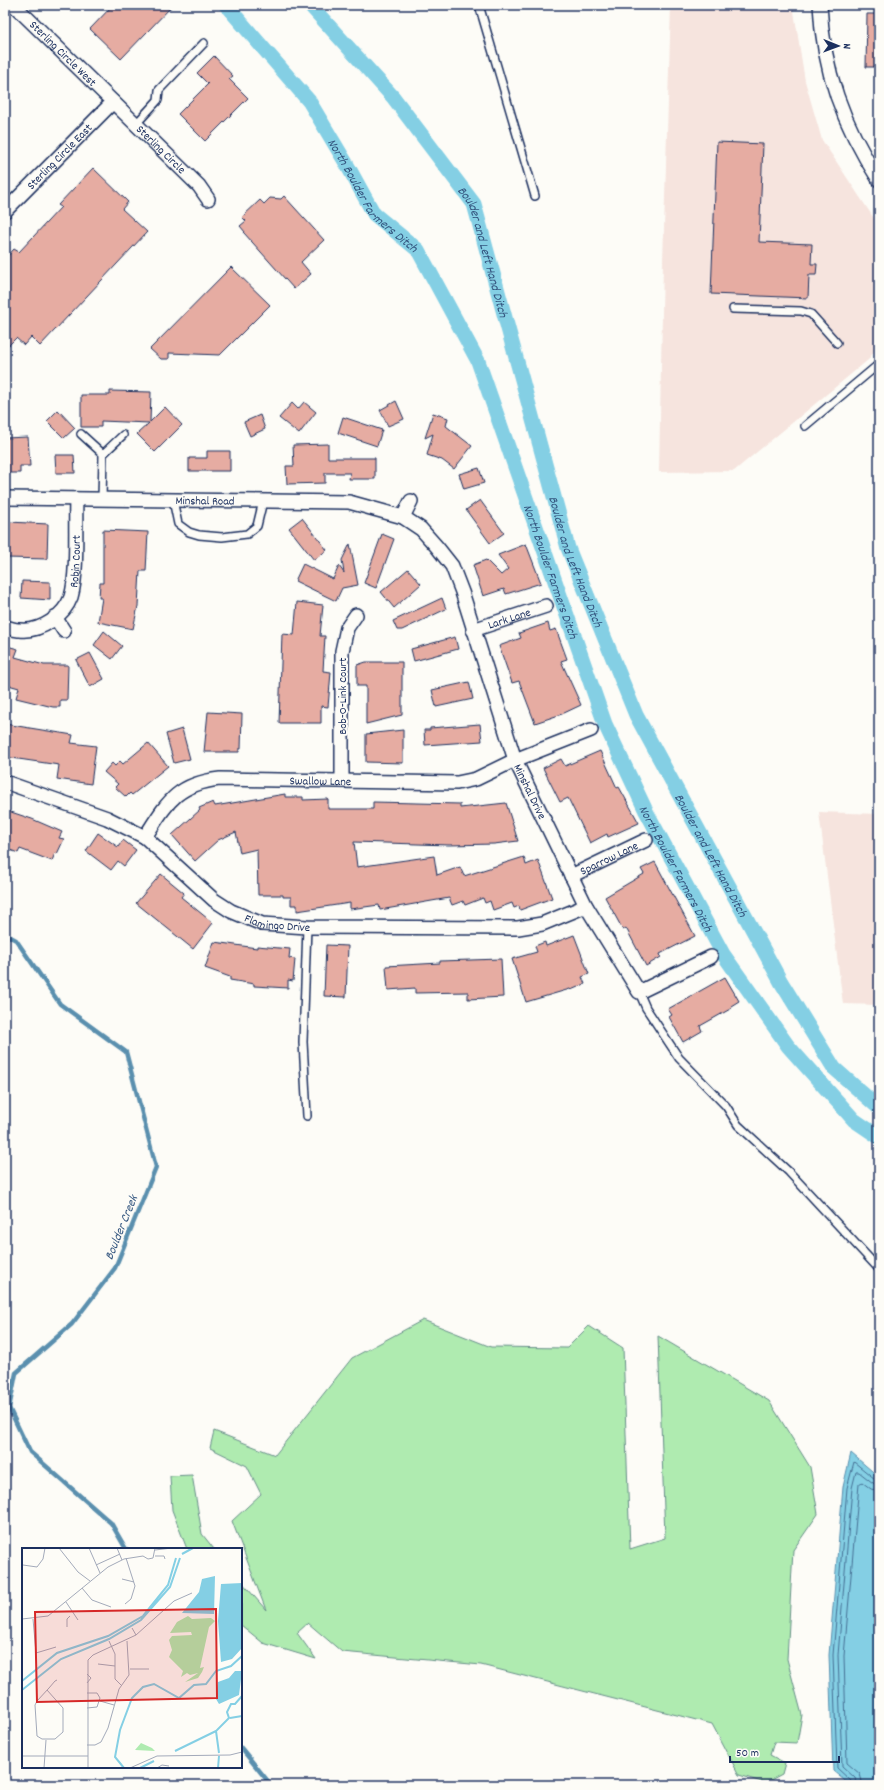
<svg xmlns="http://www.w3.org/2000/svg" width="884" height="1790" viewBox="0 0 884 1790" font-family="Dekko,sans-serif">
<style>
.built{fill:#f6e4de}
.green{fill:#afebb0;stroke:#658d87}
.water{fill:#84cfe4;stroke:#5a8fae}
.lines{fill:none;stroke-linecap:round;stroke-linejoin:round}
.shore{stroke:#456f94;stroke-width:1}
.stream{stroke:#5a8fae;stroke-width:4.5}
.canal{stroke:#84cfe4;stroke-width:15}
.building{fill:#e6aca2;stroke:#1b2f5e}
.lane-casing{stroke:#1b2f5e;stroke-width:10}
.street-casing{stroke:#1b2f5e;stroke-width:16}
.lane{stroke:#fdfcf7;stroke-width:7}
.street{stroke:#fdfcf7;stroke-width:13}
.labels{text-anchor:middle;stroke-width:4;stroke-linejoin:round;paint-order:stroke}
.street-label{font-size:12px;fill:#1b2f5e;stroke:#fdfcf7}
.water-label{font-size:13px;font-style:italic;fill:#355780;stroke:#fdfcf7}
.inset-river{fill:none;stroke:#84cfe4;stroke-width:2}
.inset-road{fill:none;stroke:#a3aaba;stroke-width:1}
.view{fill:#d62828;fill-opacity:0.15;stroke:#d62828;stroke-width:2}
.inset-edge{fill:none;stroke:#1b2f5e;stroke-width:2}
</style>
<rect width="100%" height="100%" fill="#fdfcf7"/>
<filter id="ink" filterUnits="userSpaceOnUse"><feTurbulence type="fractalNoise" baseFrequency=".025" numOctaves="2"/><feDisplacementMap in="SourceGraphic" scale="8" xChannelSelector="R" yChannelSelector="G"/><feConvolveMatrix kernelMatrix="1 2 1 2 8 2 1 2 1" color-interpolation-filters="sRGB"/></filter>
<g filter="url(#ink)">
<path class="built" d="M671,5H793L805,81L822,140L879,226V345L868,360L734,471L659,472L663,261Z
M819,812L879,814V1005L843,1004Z"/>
<path class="green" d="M423,1320L491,1347L567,1348L589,1326L623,1348L630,1549L665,1538L658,1336L769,1401L810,1467L818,1514L793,1550L787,1659L802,1715L797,1743L774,1742L770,1755L785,1763L782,1774L765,1783L739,1775L712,1724L481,1665L342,1652L308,1623L297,1633L316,1659L263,1643L241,1625V1581L266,1610L232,1521L261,1494L247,1466L210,1448L214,1431L275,1455L352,1358Z
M192,1475L202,1534L214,1549H187L172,1510L170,1476Z"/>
<path class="water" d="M851,1453L879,1477V1785H850L833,1771L829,1655L843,1487Z
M5,1782L123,1783L126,1785H5Z"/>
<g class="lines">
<path class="shore" d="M852,1785L851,1781L837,1768L833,1655L847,1488L854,1462L875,1479L879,1480
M857,1785L855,1778L842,1766L838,1655L852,1488L856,1472H859L873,1483L879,1485
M863,1785L860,1774L847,1763L844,1656L859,1484L862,1482L871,1489L879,1491"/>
<path class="stream" d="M5,934L16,940L60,1004L126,1052L156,1167L115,1268L72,1324L16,1373L9,1408L30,1452L111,1523L126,1549
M241,1748L271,1785"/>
<g class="canal">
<path id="s1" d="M226,5L309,101L346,163L374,214L418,250L478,361L605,724L646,811L723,954L788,1046L854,1120L879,1137"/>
<path id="s2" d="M310,5L393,97L474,204L568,548L636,715L781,982L834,1068L879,1108"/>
</g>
</g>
<path class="building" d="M113,5H173L121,59L90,29Z
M867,14H879V67H866Z
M214,56L233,76L229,79L248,98L205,141L178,114L208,84L197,73Z
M717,142L763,144L759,242L812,244L811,264H817L816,275H809L808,298L711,294Z
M93,168L128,202L122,209L147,232L40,346L31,337L24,345L16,338L5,349V259L14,249L19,252L61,207L58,205Z
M284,196L324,240L301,262L311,274L294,289L244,233L245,232L240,226L246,221L242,217L260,200L264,204L270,198L281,199Z
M231,267L270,305L220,355L169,353V359H161L150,349Z
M110,391L151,392L150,422L165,407L182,425L155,452L137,434L149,423L101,421V427H81V395H110Z
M396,401L404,419L388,426L380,410Z
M304,402L316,412L299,434L279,418L292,403L298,409Z
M58,410L75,428L64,438L47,421Z
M433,413L448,418L446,426L472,446L454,469L442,460L427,455L433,434L425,438Z
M260,415L265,429L250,436L244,422Z
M343,417L382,430L377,446L338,433Z
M28,437L30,466H20V473H5V438Z
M328,444V458H375V479H349L350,473H325V483L287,484L286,466H294L293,445Z
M207,451H230V471H189V458H207Z
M55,455H74L75,473H56Z
M479,468L484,483L464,489L459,474Z
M480,500L504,533L490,543L466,510Z
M302,518L327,550L314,560L289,528Z
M9,522L48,524L47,559L7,558Z
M103,530L148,532L146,571H140L138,606L133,629L98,622L102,598H99L100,583H103Z
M382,534L394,539L376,588L364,583Z
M350,544L358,585L342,588L336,601L295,581L303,564L333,579L339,566L344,573L342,560Z
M526,544L541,583L506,594L504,589L483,596L473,565L486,560L501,575L508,569L498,555Z
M408,569L421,584L394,608L381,592Z
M22,581L50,582V600L21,598Z
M442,598L446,609L402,630H397L393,621Z
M297,602L323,605L320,636H325L323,671L331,672L328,707L321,706V723H279L282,634L294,635Z
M548,623L550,631L556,629L567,659L561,661L581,705L562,714L535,723L519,681L512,683L499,646L521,638L519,633Z
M104,631L122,646L112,659L94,645Z
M455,637L458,649L414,661L411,649Z
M7,646L18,649L15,657L44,665H68L67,700H60V707H53L16,698L19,688L5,684V653Z
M90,653L104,679L90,687L76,660Z
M366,662H402V715L366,724V686H357V665Z
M469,682L473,699L436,707L432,690Z
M208,712L242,714L241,749H239V752H204Z
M5,724L73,735L71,743L96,746L91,784L57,779L59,765L5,757Z
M480,724L482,741L425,745L424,730H430V728Z
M182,729L190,759L174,763L166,734Z
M403,730V763L366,762V734Z
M148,743L168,766L132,795L130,793L126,797L115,787L118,784L104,772L112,763L115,766L120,761L123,764Z
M600,751L617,788L619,787L639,823L608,837L607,834L590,843L568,798L560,802L543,768L561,759L565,766Z
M285,794V797H303V800L328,799V809H373V802L460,804V808L506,803L518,841L494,844L449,845L354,842L357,867L434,856L437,875L460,867L464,876L524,857L526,865L538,860L552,898L520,910L519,906L514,908L512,903L493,910L490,901L485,903L483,898L465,905L463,901L452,905L449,898L380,910L379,905L350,909V903L297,911V905H291V897H283V895H258L257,849L240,853L236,832L218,840L195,861L172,835L200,810L199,808L213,802L215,806Z
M5,810L32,819L62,832L59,838L64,839L57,854L55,853L52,861L20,849L18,853L5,848Z
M98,833L118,847L123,840L136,850L124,866L118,861L111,870L86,851Z
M655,862L695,936L660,954L661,957L646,966L626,928L623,930L605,897L644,874L641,869Z
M161,874L184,893L181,897L213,923L193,949L136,903Z
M574,935L589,974L582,977L585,984L571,990L570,989L526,1002L512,959L537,952L535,946L545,942L546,946Z
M214,942L257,948V946L290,949L289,958L295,959L293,981L288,980V988L254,986V984L230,980V977L205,968Z
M326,945L348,946L346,997L324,996Z
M501,959L503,997L468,999V992L415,993V988L388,990L386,966L440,963V961Z
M725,977L739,1001L731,1006L732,1008L700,1026L702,1031L683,1042L669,1017L672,1015L668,1009Z"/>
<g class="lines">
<defs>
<path id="lane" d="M479,5L535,196
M136,124L158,100L159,90L204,43
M733,309L801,311L811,314L837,343
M805,426L879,364
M81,434L103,454
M102,499L103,454L123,435
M173,500L178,524L189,532L199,535L222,537L247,534L257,526L263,501
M307,927L303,1042L307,1116
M639,992L646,1008L679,1058L726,1106L738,1125L789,1172L879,1269"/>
<g id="street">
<path id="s3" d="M14,5L199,186L208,199"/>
<path d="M820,5C823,71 843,124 879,180"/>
<path id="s4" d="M5,211L113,102"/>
<path id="s5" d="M5,498L349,502L403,517L421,529L437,547L452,566L462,592L515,760L586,906L639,992L711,957"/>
<path d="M403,517L411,501"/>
<path d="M55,617L64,631"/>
<path id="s6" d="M5,627C10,628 15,630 20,630C41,632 64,616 71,597C78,574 75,524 76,499"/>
<path id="s7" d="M473,630L546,606"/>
<path d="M342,781V651L347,628L356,615"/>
<path id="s8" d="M5,782L107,818L145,837L214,900L231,911L262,924L307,927L518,928L542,924L586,906"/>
<path id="s9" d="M145,837C167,803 176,784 220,779L457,783L476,779L515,760L591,730"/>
<path id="s10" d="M571,876L646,840"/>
</g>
</defs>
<use href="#lane" class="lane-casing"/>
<use href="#street" class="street-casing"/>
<use href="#lane" class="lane"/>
<use href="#street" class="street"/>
</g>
</g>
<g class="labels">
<g class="street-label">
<text dy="4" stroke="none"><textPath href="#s3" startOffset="69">Sterling Circle West</textPath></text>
<text dy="4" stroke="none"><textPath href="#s3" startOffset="206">Sterling Circle</textPath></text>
<text dy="4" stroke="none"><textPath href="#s4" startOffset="77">Sterling Circle East</textPath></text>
<text dy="4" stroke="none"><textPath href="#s5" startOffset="200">Minshal Road</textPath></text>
<text dy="4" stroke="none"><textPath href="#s6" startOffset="116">Robin Court</textPath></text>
<text dy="4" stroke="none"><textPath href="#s7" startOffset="38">Lark Lane</textPath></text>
<text transform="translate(342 696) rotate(-90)" y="4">Bob-O-Link Court</text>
<text dy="4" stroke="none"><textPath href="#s9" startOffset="200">Swallow Lane</textPath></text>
<text dy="4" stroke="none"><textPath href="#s5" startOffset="709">Minshal Drive</textPath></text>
<text dy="4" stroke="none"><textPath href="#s10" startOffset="42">Sparrow Lane</textPath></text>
<text dy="4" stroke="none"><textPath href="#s8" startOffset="313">Flamingo Drive</textPath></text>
</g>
<g class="water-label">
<text dy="5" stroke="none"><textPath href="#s1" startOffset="242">North Boulder Farmers Ditch</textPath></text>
<text dy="5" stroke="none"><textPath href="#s2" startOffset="306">Boulder and Left Hand Ditch</textPath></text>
<text dy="5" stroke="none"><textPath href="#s2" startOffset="630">Boulder and Left Hand Ditch</textPath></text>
<text dy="5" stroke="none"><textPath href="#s1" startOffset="663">North Boulder Farmers Ditch</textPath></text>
<text dy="5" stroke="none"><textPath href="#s2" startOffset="954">Boulder and Left Hand Ditch</textPath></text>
<text dy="5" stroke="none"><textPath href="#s1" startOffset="986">North Boulder Farmers Ditch</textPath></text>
<text transform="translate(120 1227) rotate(-68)" y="5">Boulder Creek</text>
</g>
</g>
<g transform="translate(22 1548)">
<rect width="220" height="220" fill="#fdfcf7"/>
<path d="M166,68L170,71L189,70L193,73L187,79L178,120L182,119L180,124L176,130L163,134L176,125L168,127L165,125L159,129L161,123L147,109L150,102L147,92L150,88L170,87L169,84L148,85L155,74ZM119,195L130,200L133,203L113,202Z" fill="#afebb0"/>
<path d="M193,28L192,66L160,65L177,44L180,31ZM220,35V100L210,111L199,114L196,73L199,36ZM213,123H220L217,147L197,156L194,151L196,134L207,130Z" fill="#84cfe4"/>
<path class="inset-river" d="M160,6L171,0M0,133L35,105L86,88L121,68L146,37L154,10M0,142L39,111L87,91L119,72L148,39L158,10M208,170L220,168M153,203L194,183M197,205L194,183L207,170L205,164L209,156H213L220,148M102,220L93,209L98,182L110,150L121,139L132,136L157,150L172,137L184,136L194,123L209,118L220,108M118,220L132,213M196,220L197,208"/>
<path class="inset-road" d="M37,0L56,24L68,33M67,0L78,25M95,0L100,12M133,2L150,0M121,8L126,11L131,10L133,0M133,8H142L143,11M1,17L15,19L21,11L23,0M74,17L98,6M100,31L112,34M60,40L70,52L89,59M44,54L56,72M103,56L109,51L113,38L104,10M0,71L26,68L86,19L102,11L121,8M11,71L14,105L34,99M45,79V71L48,68M114,87L152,53L170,45M87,93L93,106V131L99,137M66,112L71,107L114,87L110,80M76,116L93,118M108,121H127M65,126L69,130L65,135M25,142L41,160V184L33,191H20L15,188L13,157L15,153L27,140L33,133L35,132M65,145H75L78,150L75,159L65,160M78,153L92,157M65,197H73L79,194L86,180L97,141L107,127L105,93M0,208H66V220M66,208V112M22,220L24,192M108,220L135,208L208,207L220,204M135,220L140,217L147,218"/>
<path class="view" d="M194,61L195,150L15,154L13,64Z"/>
<rect width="220" height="220" class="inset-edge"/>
</g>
<rect width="884" height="1790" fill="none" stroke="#fdfcf7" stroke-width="20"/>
<rect x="10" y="10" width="864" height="1770" fill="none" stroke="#1b2f5e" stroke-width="1.5" filter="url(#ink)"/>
<g transform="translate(838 46) rotate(91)" stroke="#fdfcf7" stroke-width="3" paint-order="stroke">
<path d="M0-3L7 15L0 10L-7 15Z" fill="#1b2f5e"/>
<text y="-6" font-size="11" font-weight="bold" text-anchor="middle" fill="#1b2f5e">N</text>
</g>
<path d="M730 1756v6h109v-6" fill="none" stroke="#1b2f5e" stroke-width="2"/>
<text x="736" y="1756" font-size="12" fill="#1b2f5e" stroke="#fdfcf7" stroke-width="3" paint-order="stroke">50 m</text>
</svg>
